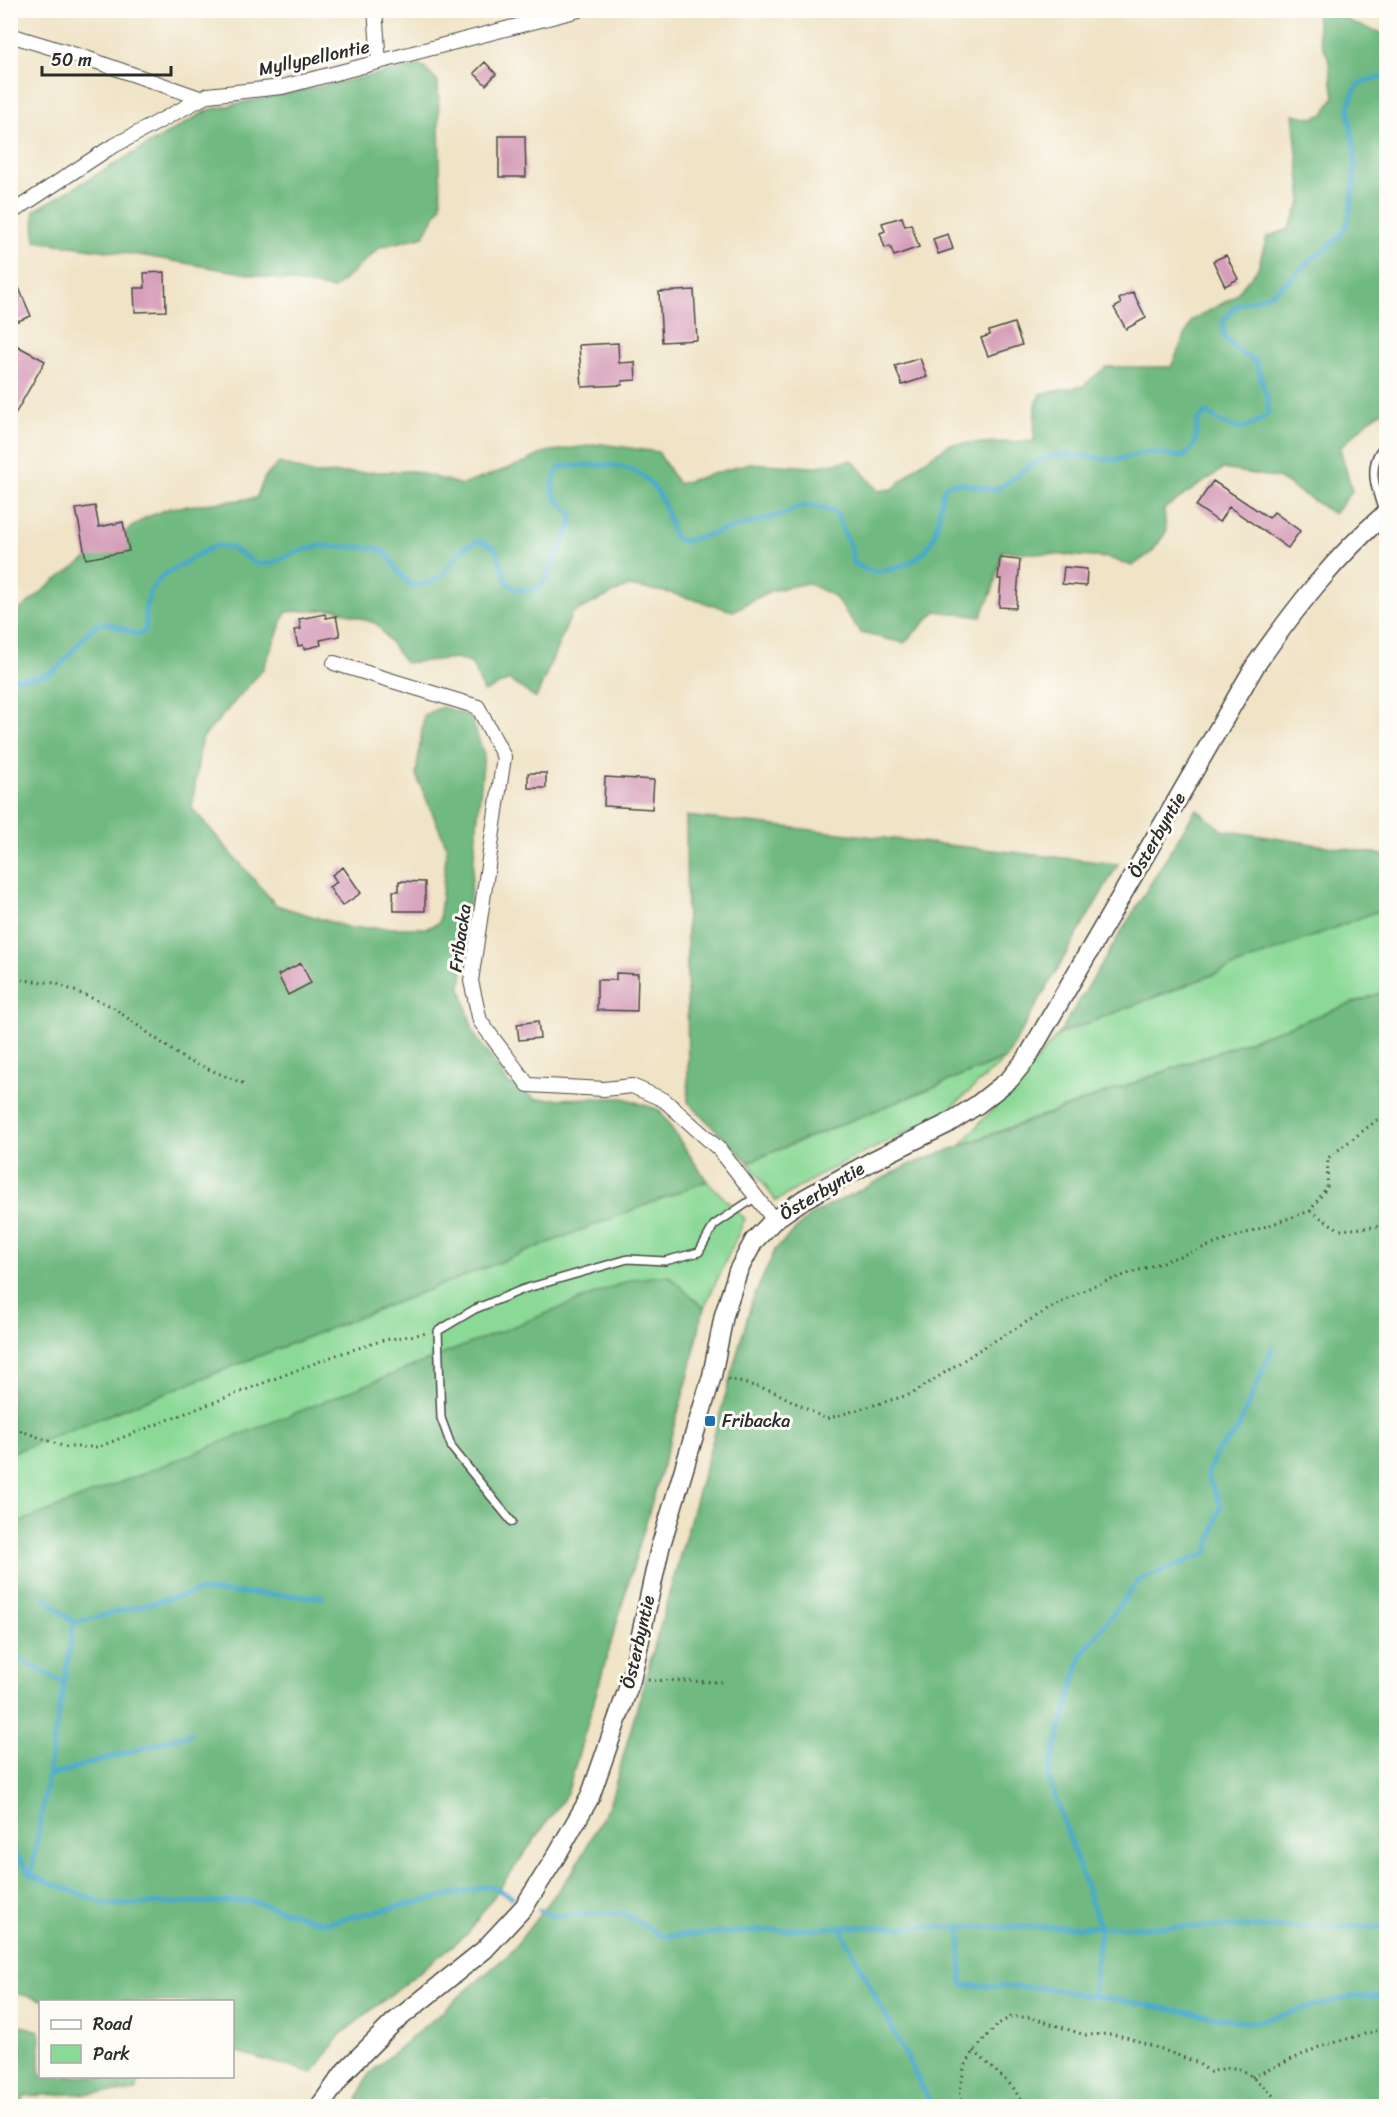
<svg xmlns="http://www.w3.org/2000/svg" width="1397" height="2117" viewBox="0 0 1397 2117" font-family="Sriracha,sans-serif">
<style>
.green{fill:#8bd997;stroke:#5b8261;stroke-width:1.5}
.forest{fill:#70b980;stroke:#4e7256;stroke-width:1.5}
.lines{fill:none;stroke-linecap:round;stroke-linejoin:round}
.stream{stroke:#4baaca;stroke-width:5}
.building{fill:#d69fb9}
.service-casing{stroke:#494742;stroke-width:10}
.minor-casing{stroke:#494742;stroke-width:16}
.tertiary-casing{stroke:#494742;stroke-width:21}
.path{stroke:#494742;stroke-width:3;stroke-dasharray:1.5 4.5;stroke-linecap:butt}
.service{stroke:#fff;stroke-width:7}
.minor{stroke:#fff;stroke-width:14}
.tertiary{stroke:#fff;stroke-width:18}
.poi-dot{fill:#1f6fb2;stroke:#fdfcf7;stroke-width:2}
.labels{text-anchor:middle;stroke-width:6;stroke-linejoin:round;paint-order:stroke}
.street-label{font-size:18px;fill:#2b2b2b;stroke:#fdfcf7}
.poi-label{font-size:18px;fill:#2b2b2b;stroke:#fdfcf7;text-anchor:start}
</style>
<rect width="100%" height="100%" fill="#fdfcf7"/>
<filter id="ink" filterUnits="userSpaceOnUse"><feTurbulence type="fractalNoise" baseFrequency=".0167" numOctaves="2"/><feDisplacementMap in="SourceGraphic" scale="12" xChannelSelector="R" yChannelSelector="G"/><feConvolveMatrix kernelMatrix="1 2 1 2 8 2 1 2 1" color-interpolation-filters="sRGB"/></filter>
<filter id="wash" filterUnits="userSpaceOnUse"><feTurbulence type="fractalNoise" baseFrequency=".008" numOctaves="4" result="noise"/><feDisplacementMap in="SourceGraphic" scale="24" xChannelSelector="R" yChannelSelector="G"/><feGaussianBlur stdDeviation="1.35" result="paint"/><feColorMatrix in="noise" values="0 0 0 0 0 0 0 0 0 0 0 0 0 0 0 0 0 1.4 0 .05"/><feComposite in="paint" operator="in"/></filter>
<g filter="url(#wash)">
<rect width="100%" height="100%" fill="#f0e3c6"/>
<path class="green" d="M1386,908V991L961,1145L1059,1034Z
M1006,1058L944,1114L825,1172L776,1201L748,1162Z
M707,1181L745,1219L704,1308L668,1276L633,1279L11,1526V1453Z"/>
<path class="forest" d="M1316,11H1334L1354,24L1386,34V328L1377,349L1386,358V409L1368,421L1340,448L1352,491L1334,514L1278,478L1223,469L1164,509L1166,532L1152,552L1132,566L1109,558L1002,551L993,589L981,617L936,611L904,643L861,633L834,596L807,583L770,591L733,611L671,593L628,586L572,613L536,698L509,680L484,692L472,664L457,658L405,663L377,624L336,609L286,612L263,669L201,740L192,808L276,905L350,928H427L439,923L447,847L416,775L424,715L442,707L470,716L484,754L461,988L474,1034L508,1083L536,1099L624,1098L659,1110L707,1181L11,1453L10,611L16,613L56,580L145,518L170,508L256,498L265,477L279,463L315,474L413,471L462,485L523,463L546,452L601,444L658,452L678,484L750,463L812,467L852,460L878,491L893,489L917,466L950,444L1034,441L1035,409L1040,394L1083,386L1106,367H1171L1192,320L1234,297L1258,268L1267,237L1289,229L1302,200L1293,114L1313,118L1324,114L1334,97L1328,57L1319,38Z
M421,65L438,82L441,205L424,236L380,247L334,289L145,256L35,241L34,211L208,110Z
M1196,809L1222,830L1386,855V908L1059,1034Z
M686,816L1118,864L1006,1058L748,1162L688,1102Z
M1386,991V2106H355L369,2074L510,1953L574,1870L610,1803L752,1301L775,1250L809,1216L909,1165Z
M668,1275L704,1308L688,1378L567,1794L467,1934L340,2035L313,2073L233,2051L232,2002L47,2001L11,1992L10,1526L633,1279Z
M10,2023L40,2031V2076L138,2077L137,2091L24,2096L22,2106H11Z"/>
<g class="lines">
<path class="stream" d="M10,678C24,678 36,678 48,674C69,665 86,624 103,623C112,623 130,632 139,635L146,630L145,610L150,592L162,576L213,546L230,547L257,564H270L294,553L317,546L376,548L387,554L396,569L410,585C457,587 444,548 481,541L496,549L507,582L515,589L529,591L540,586L549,573L572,523L571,513C553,498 546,489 560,467C626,461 658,463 673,536L682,542L784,514L801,506H814L835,512L851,548L853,562C865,572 877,573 892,569C922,561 936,545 939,514C941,502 940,493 948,484L961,483L994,490L1007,483L1032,464L1049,456L1072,455L1115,460L1148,452L1183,457C1196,448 1197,437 1197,422L1205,413C1214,415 1215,420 1222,423C1239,433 1254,426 1268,414V401L1256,362L1241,353L1224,337L1223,322C1240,297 1244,305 1268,295C1285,287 1297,272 1311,260C1322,250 1336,244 1344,230C1352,214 1356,172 1355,153C1353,131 1342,106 1357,87C1365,77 1376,80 1386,77
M44,1597L74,1623
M10,1654L64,1683
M48,1776L192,1733
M10,1847L31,1875L108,1905L251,1901L324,1923L490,1886L512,1897
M31,1875L74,1623L199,1591L323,1597
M540,1910L553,1916L623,1913L662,1936L840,1927H1386
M840,1927L932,2106
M960,1927L962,1985L1045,1988L1252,2023L1352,1996L1386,1997
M1093,1994L1100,1927L1048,1776L1082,1654L1139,1580L1207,1553L1221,1506L1207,1475L1217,1451L1236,1433L1273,1347"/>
</g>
<g id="blocks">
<path class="building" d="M485,62L496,74L486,85L474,73Z
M499,136H525L526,177H499Z
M902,217L905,226L911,224L919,247L894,256L890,246L885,248L880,233L885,231L882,223Z
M948,234L953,249L938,254L933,239Z
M1226,255L1238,279L1225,286L1213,261Z
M10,267L31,316L10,324Z
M165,272L166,311L135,312L134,288H145L144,273Z
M694,290L697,340L662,342L659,292Z
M1133,292L1146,318L1126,329L1114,308L1121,304L1119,299Z
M1014,323L1022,345L988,356L981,338L990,335L989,331Z
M10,342L45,361L10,423Z
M618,343L619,363L635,362L636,380L622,381V385L582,387L579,345Z
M920,358L927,377L902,385L895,366Z
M1213,481L1269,518L1274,512L1300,531L1288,548L1229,507L1219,522L1196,506Z
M95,506L99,527L123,522L129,551L86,559L76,509Z
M1000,558L1020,560L1016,608L999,607L1001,579H998Z
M1064,567L1087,569L1086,586L1062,584Z
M325,614L326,618L336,616L340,636L320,640L321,645L304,649L303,645L298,646L294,630L301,629L299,619Z
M528,773H546V788H528Z
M605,777L654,780L652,809L604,806Z
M343,867L361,893L342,906L329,887L337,882L332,875Z
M399,881L425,882V911H394L393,891H399Z
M301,963L311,983L288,995L278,975Z
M616,973L638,974L637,1011L597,1010V980H616Z
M538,1021L540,1038L519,1040L517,1024Z"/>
</g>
</g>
<g filter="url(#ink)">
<use href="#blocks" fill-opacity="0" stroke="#494742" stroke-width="1.5"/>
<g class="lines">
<defs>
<path id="service" d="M1384,514C1376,492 1365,463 1386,444
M512,1522L452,1448L441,1418L438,1331L475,1309L524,1289L628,1259L665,1261L699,1252L714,1225L756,1197"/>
<path id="minor" d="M375,10L379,62
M10,35L89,59L200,98
M10,208L17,209L108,149L208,95L282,87L579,10
M334,663L478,707L504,757L471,981L480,1021L528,1085L604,1089L632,1086L664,1100L720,1150L774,1220"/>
<path id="tertiary" d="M320,2106L346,2070L393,2023L484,1950L524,1907L555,1858L590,1797L631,1680L660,1548L712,1376L724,1315L738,1271L754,1241L774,1220L804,1199L874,1160L947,1124L977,1105L1010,1079L1027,1058L1255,666C1294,610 1334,558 1386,513"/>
</defs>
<use href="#service" class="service-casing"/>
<use href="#minor" class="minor-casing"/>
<use href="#tertiary" class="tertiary-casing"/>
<path class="path" d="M10,979L55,983L111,1006L184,1059L247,1085
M1310,1211L1340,1230L1386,1226
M728,1379L773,1391L826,1419L912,1394L979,1350L1054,1306L1093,1286L1310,1211L1327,1187L1328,1158L1377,1120L1386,1119
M10,1424L19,1430L65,1447H98L336,1355L384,1340L428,1333
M10,1435L22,1431
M648,1680L723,1682
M974,2051L1013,2087L1024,2106
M1252,2077L1319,2047L1386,2028
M962,2106L960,2091L964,2068L974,2051L998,2024L1011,2017H1030L1085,2035L1112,2034L1130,2038L1196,2062L1210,2072C1219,2070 1230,2066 1239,2069C1251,2073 1274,2096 1283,2106"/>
<use href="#service" class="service"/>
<use href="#minor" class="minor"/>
<use href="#tertiary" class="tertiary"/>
</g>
</g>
<rect class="poi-dot" x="704" y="1415" width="12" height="12" rx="3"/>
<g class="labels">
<g class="street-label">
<text transform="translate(314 58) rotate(-12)" y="6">Myllypellontie</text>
<text transform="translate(1157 835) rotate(-60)" y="6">Österbyntie</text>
<text transform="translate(460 938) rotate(-82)" y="6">Fribacka</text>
<text transform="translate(822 1191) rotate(-31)" y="6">Österbyntie</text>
<text transform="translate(638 1642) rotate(-77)" y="6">Österbyntie</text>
</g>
<g class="poi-label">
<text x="722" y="1427">Fribacka</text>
</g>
</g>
<rect width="1397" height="2117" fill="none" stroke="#fdfcf7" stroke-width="36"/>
<rect x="39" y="2000" width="195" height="78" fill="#fdfcf7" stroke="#a9a8a5" stroke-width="1.5"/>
<rect x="51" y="2020" width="30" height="9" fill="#ffffff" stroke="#a9a8a5" stroke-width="1.5"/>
<text x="93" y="2030" font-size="18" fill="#2b2b2b">Road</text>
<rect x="51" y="2045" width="30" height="18" fill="#8bd997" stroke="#a9a8a5" stroke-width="1.5"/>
<text x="93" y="2060" font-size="18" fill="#2b2b2b">Park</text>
<path d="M42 66v9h129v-9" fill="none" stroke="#2b2b2b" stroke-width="3"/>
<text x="51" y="66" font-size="18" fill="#2b2b2b" stroke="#fdfcf7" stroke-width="4.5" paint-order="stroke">50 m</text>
</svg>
